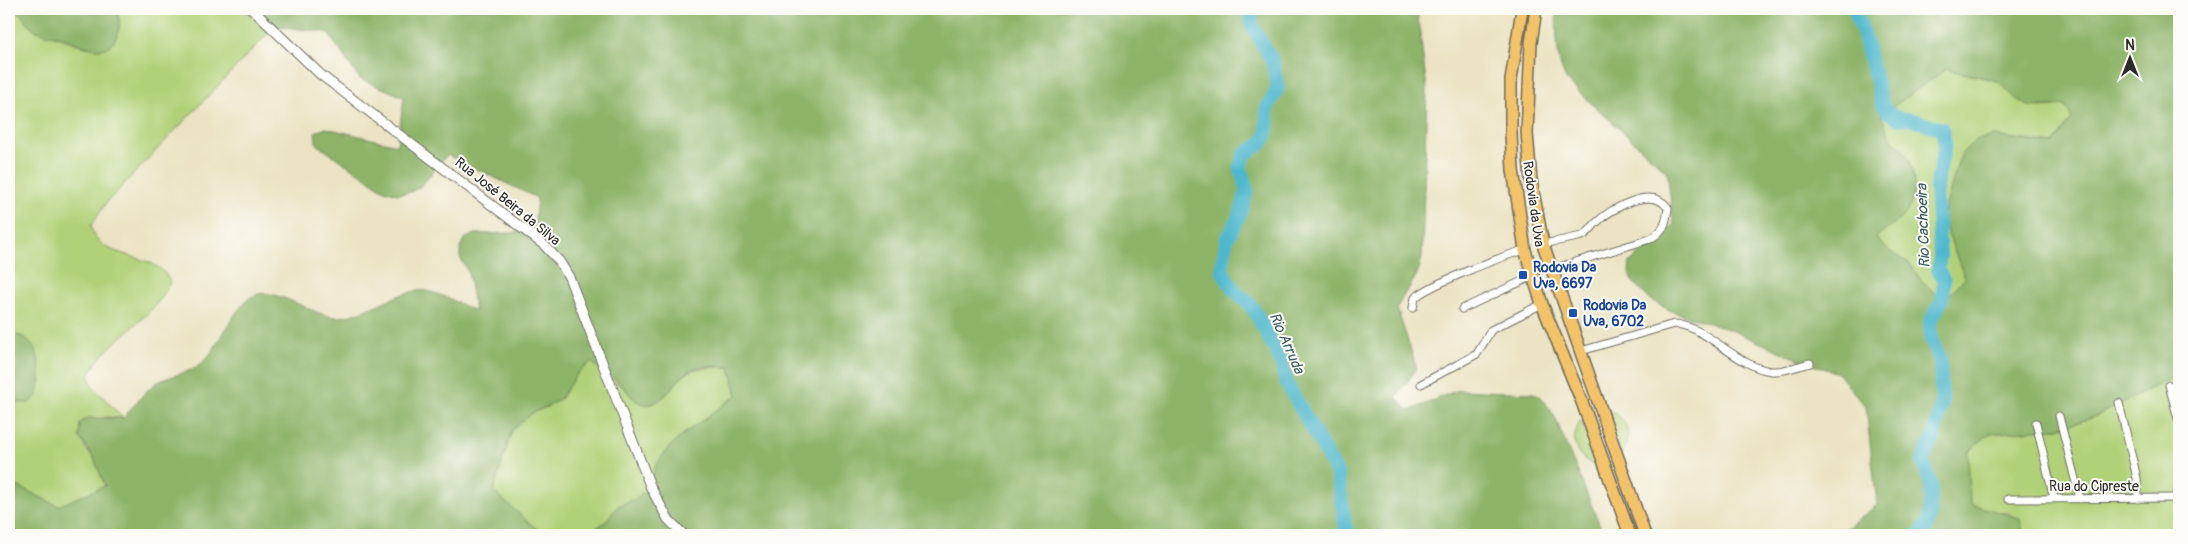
<svg xmlns="http://www.w3.org/2000/svg" width="2188" height="544" viewBox="0 0 2188 544" font-family="Pangolin,sans-serif">
<style>
.green{fill:#b1d178;stroke:#6e7e52}
.forest{fill:#8cb368;stroke:#5c6f4a;fill-rule:evenodd}
.lines{fill:none;stroke-linecap:round;stroke-linejoin:round}
.river{stroke:#4fb8cd;stroke-width:14}
.minor-casing{stroke:#6e6b60;stroke-width:9}
.tertiary-casing{stroke:#6e6b60;stroke-width:11}
.primary-casing{stroke:#6e6b60;stroke-width:14}
.minor{stroke:#fff;stroke-width:7}
.tertiary{stroke:#fff;stroke-width:9}
.primary{stroke:#f2c36a;stroke-width:11}
.transit-dot{fill:#1a4fb4;stroke:#fdfcf7;stroke-width:2}
.labels{text-anchor:middle;stroke-width:4;stroke-linejoin:round;paint-order:stroke}
.street-label{font-size:14px;fill:#2b2b2b;stroke:#fdfcf7}
.transit-label{font-size:14px;font-weight:bold;fill:#164399;stroke:#fdfcf7;text-anchor:start}
.water-label{font-size:15px;font-style:italic;fill:#385c64;stroke:#fdfcf7}
</style>
<rect width="100%" height="100%" fill="#fdfcf7"/>
<filter id="ink" filterUnits="userSpaceOnUse"><feTurbulence type="fractalNoise" baseFrequency=".02" numOctaves="2"/><feDisplacementMap in="SourceGraphic" scale="10" xChannelSelector="R" yChannelSelector="G"/><feConvolveMatrix kernelMatrix="1 2 1 2 8 2 1 2 1" color-interpolation-filters="sRGB"/></filter>
<filter id="wash" filterUnits="userSpaceOnUse"><feTurbulence type="fractalNoise" baseFrequency=".0096" numOctaves="4" result="noise"/><feDisplacementMap in="SourceGraphic" scale="20" xChannelSelector="R" yChannelSelector="G"/><feGaussianBlur stdDeviation="1.12" result="paint"/><feColorMatrix in="noise" values="0 0 0 0 0 0 0 0 0 0 0 0 0 0 0 0 0 1.4 0 .05"/><feComposite in="paint" operator="in"/></filter>
<g filter="url(#wash)">
<rect width="100%" height="100%" fill="#ebe3c3"/>
<path class="green" d="M9,9H17C33,34 62,37 88,48L118,14L116,9H243L275,26L106,203L91,226C98,264 157,248 170,282C156,319 107,338 89,375L92,386L123,418L105,417L84,447L94,458L105,486L58,506L9,482V403L17,404L41,383L36,352L17,335L9,338Z
M1946,69L1998,81L2016,99L2041,107L2065,105L2072,118L2053,144L1994,136L1958,162L1944,213V223L1965,279L1943,301L1921,280L1909,263L1889,251L1876,238L1884,228L1896,221L1913,199V186L1910,165L1901,147L1891,139L1881,115Z
M591,362L625,389L633,398L664,397C690,366 691,368 730,367L737,395L685,433L647,488L637,498L618,506L605,522L586,535H560L539,531L493,492L512,430L532,413L549,406L560,399L577,374Z
M2179,374V535H2022L2023,529L2009,513L1994,512L1970,504L1968,452L1989,434L2057,428L2092,418Z
M1605,409C1627,416 1634,434 1621,454Z
M1581,420L1597,466C1575,458 1568,440 1581,420Z"/>
<path class="forest" d="M17,9H116C120,18 121,26 117,35C108,61 82,44 64,38C55,35 43,35 34,29C27,24 22,16 17,9Z
M243,9H1417L1427,89L1422,257C1417,283 1407,286 1397,308L1416,366L1413,374L1396,397L1409,411L1458,390L1533,393L1542,398L1554,415L1604,535H586L605,522L618,506L637,498L647,488L656,465L668,448L685,433L737,395L730,367C720,367 706,365 696,368C677,372 662,413 641,403C633,400 630,394 625,388C615,378 602,370 591,362L577,374L560,399L549,406L532,413L512,430L493,491L539,531L560,535H9V482L58,506L105,486L94,458L79,437L80,423L88,418H123C134,406 145,390 158,382C171,375 192,373 203,362C220,346 234,306 253,296C275,284 313,318 339,317C364,316 403,287 426,291C440,293 461,305 475,311L468,272L460,257V247L464,239L475,234L513,233L534,229L537,198L447,155L421,186L411,192L398,194L384,190L319,146L316,142L315,132L326,128L397,145L404,97L360,79L327,32L275,26Z
M1556,9H2179V374L2092,418L2057,428L1989,434L1968,452L1970,504L2020,518L2022,535H1838L1877,505L1866,407L1838,373L1807,363L1731,330L1671,311L1649,299L1632,281L1629,273L1630,262L1674,224L1667,172L1567,81C1555,59 1557,34 1556,9ZM1946,69L1998,81L2016,99L2030,107L2065,105L2072,118L2053,144L1994,136L1976,140L1963,152L1958,162L1944,213V223L1965,278L1943,301L1921,280L1909,263L1889,251L1876,238C1885,228 1897,224 1906,213C1917,199 1916,169 1906,154C1902,147 1893,144 1890,137C1887,130 1884,122 1881,115Z
M17,335C42,340 42,375 38,395L29,403H9V338Z"/>
<g class="lines">
<path class="river" d="M1251,9V25L1272,60L1278,88L1267,108V134L1261,144L1245,154L1240,167L1247,190L1241,212L1226,241L1222,270L1233,289L1248,302L1255,312L1279,357L1287,384L1337,473L1347,535
M1854,9L1863,32L1883,106L1890,114L1899,119H1910L1942,129L1945,145L1936,187L1940,256L1938,270L1944,280L1942,300L1930,322L1931,339L1940,359L1942,402L1933,439L1926,452L1923,462L1931,485L1930,516L1927,526L1919,535"/>
</g>
</g>
<g filter="url(#ink)">
<g class="lines">
<defs>
<path id="minor" d="M1543,244C1553,242 1574,238 1582,236C1589,233 1591,228 1596,223C1611,208 1653,185 1668,208C1666,224 1664,231 1650,239L1553,269
M1413,308L1415,298C1428,285 1505,255 1525,250
M1462,309L1533,276
M1581,351L1674,324C1707,325 1737,368 1772,371C1784,372 1798,366 1810,363
M1421,384L1477,354L1491,330L1542,304
M2169,385L2179,422
M2119,403L2137,478L2138,499
M2059,416L2080,499
M2036,423L2054,499
M2008,499L2179,498"/>
<path id="tertiary" d="M252,9L321,75L544,245L559,261L569,277L651,488L668,519L684,535"/>
<path id="primary" d="M1522,9L1511,80V133L1513,170L1525,250L1542,304L1582,402L1630,535
M1536,9L1531,43L1527,133L1531,180L1543,244L1645,535"/>
</defs>
<use href="#minor" class="minor-casing"/>
<use href="#tertiary" class="tertiary-casing"/>
<use href="#primary" class="primary-casing"/>
<use href="#minor" class="minor"/>
<use href="#tertiary" class="tertiary"/>
<use href="#primary" class="primary"/>
</g>
</g>
<g class="transit-dot">
<rect x="1518" y="270" width="10" height="10" rx="2.5"/>
<rect x="1568" y="308" width="10" height="10" rx="2.5"/>
</g>
<g class="labels">
<g class="street-label">
<text transform="translate(508 201) rotate(39)" y="5">Rua José Beira da Silva</text>
<text transform="translate(1534 204) rotate(82)" y="5">Rodovia da Uva</text>
<text x="2094" y="491">Rua do Cipreste</text>
</g>
<g class="transit-label">
<text x="1533" y="272">Rodovia Da<tspan x="1533" dy="16">Uva, 6697</tspan></text>
<text x="1583" y="310">Rodovia Da<tspan x="1583" dy="16">Uva, 6702</tspan></text>
</g>
<g class="water-label">
<text transform="translate(1923 226) rotate(-92)" y="5">Rio Cachoeira</text>
<text transform="translate(1287 343) rotate(66)" y="5">Rio Arruda</text>
</g>
</g>
<rect width="2188" height="544" fill="none" stroke="#fdfcf7" stroke-width="30"/>
<g transform="translate(2130 58)" stroke="#fdfcf7" stroke-width="4" paint-order="stroke">
<path d="M0-4L9 19L0 12L-9 19Z" fill="#2b2b2b"/>
<text y="-8" font-size="14" font-weight="bold" text-anchor="middle" fill="#2b2b2b">N</text>
</g>
</svg>
